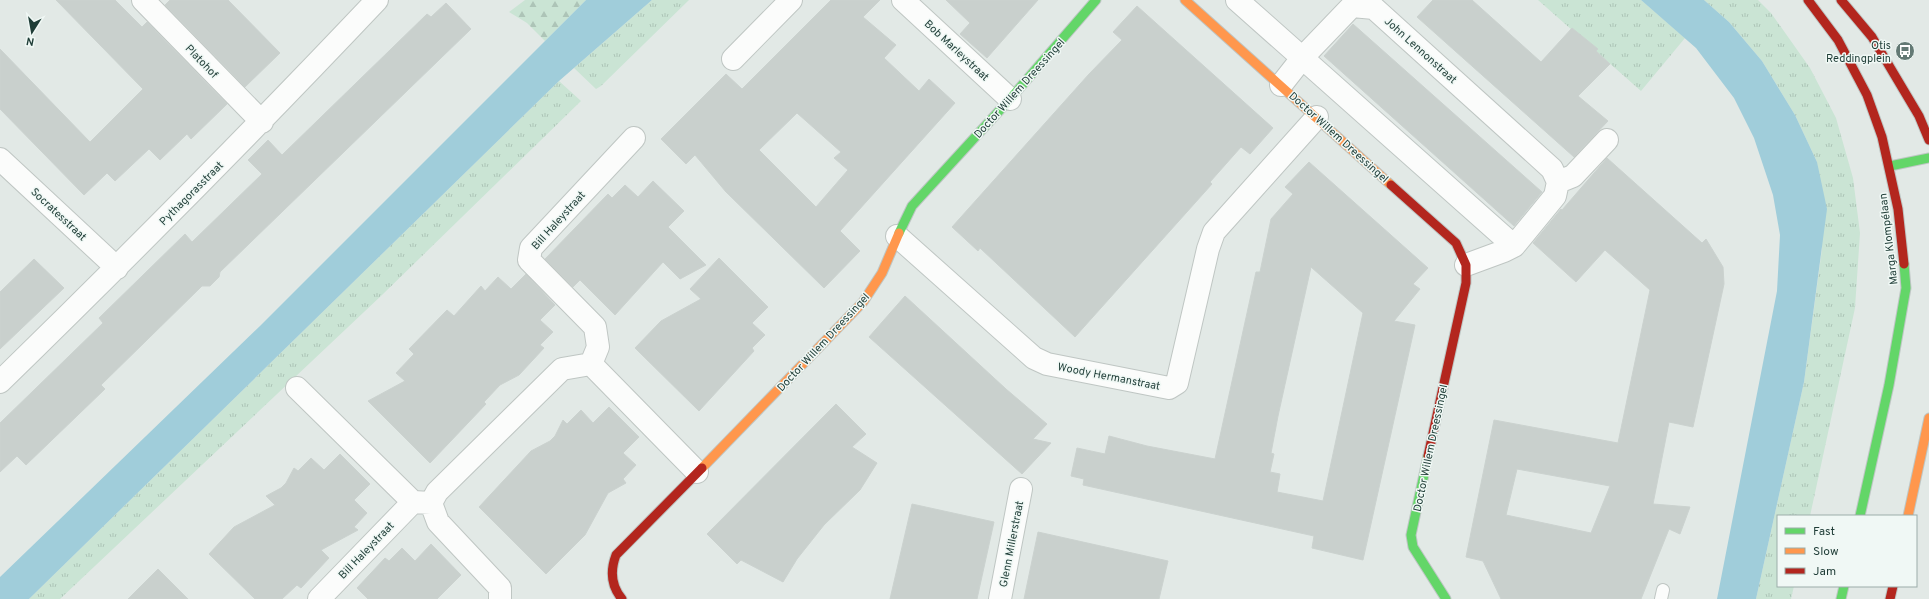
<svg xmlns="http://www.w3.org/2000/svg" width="1929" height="599" viewBox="0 0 1929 599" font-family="Overpass,sans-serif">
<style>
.grass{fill:url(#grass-tufts)}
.forest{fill:url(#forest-firs)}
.water{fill:#a0cdda}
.building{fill:#c9d0cd;stroke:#cbd2cf;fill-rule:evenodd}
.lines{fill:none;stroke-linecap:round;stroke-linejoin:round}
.lane-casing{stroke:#bfc6c3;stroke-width:14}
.street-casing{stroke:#bfc6c3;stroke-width:24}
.fast-casing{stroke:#bec6c4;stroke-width:11}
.slow-casing{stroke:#bec6c4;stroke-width:11}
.jam-casing{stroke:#bec6c4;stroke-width:11}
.lane{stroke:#fbfcfb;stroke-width:12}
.street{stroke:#fbfcfb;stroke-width:22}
.fast{stroke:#63d668;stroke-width:9}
.slow{stroke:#ff974d;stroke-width:9}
.jam{stroke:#b3261e;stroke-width:9}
.labels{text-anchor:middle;stroke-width:3;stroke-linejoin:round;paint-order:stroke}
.poi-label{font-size:11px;fill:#1f3d37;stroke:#f0f8f5;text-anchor:end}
.street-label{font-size:11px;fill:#1f3d37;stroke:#f0f8f5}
</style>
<defs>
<pattern id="grass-tufts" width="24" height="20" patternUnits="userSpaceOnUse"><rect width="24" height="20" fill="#cae4d4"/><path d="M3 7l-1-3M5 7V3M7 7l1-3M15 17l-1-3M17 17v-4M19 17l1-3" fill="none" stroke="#adc4b7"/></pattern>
<pattern id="forest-firs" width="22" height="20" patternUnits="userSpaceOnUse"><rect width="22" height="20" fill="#cae4d4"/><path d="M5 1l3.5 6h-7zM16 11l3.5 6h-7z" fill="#adc4b7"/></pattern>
</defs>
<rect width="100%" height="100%" fill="#e2e9e6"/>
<path class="grass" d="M652,0H689L601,86L596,89L574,68Z
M1538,0H1641L1685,38L1641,91Z
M1704,0H1758L1771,13L1810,68L1836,118L1853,178L1860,233L1855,308L1810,516H1778V586H1794L1791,599H1756L1804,382L1822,249L1817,162L1795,115L1762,61L1729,22Z
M559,81L581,101L382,295L60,599H29Z"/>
<path class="forest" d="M525,0H586L545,41L527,23L509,12Z"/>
<path class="water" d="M586,0H652L559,81L29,599H0V577L260,326Z
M1641,0H1704L1729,22L1762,61L1795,115L1817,162L1827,209L1804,382L1756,599H1717L1777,291L1780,235L1773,195L1754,138L1734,98L1696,48Z"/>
<path class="building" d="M56,0H115L142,27L147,22L227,104L191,139L187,134L160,160L149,149L115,181L107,173L84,195L0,109V49L90,142L143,89Z
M170,0H228L280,53L245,87L165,5Z
M831,0H880L863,17L896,45L884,58L919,91L929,79L955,103L840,231L860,251L824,288L726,192L695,155L686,164L661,139L726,74L742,89ZM797,113L841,152L834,158L848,170L816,207L759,150Z
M946,0H1038L987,58L960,34L970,23Z
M1433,0H1472L1541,62L1572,28L1598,49L1596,51L1610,64L1578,96L1608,121L1574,157L1417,17Z
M446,3L471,29L220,272L219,277L210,286H202L149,338L101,385L105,389L26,465L17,456L0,472V423L103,323L99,318L185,234L192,242L262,174L248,160L268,140L282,155L427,14L431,17Z
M1137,6L1273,128L1250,154L1241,147L1210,182L1212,184L1075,337L980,248L978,251L952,227L1089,74L1122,40L1113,32Z
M1353,24L1542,192L1514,226L1324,56Z
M1607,158L1702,243L1706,239L1723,267L1724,284L1693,427L1669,422L1653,504L1690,507L1680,534L1669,529L1641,599H1501L1483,561L1466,557L1494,420L1618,443L1650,290L1605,250L1576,282L1533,243L1561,209L1562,210ZM1517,469L1610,486L1591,533L1506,515Z
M1309,162L1428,268L1413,284L1420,289L1394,321L1415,325L1363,560L1312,548L1314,536L1083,485L1084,479L1071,476L1077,448L1105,454L1109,436L1147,446L1215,459L1256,272H1260L1271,219L1293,194L1285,187ZM1311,267L1363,313L1323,501L1277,492L1280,474L1270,472L1274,454L1271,453L1278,416Z
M653,181L684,211L668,227L706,265L680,279L663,262L615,315L580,280L573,287L545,259L608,194L612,198L625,185L638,197Z
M719,258L768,307L752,323L765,335L752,348L754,351L699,411L635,348L661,321L701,299L690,289Z
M34,259L64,288L0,349V292Z
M526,274L555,305L540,320L553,332L540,345L544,348L519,375L500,385L484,402L486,404L430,463L368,401L405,381L396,373L414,354L409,349L447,310L454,316L481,286L485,291L498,277L511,289Z
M905,296L1006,389L1047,424L1033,439L1051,443L1022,474L869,337Z
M836,404L866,434L852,447L877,463L860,490L824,525L797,559L783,582L741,560L737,564L707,534Z
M609,407L639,437L623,453L636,465L623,479L626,483L608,493L585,535L546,574L479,507L531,451L550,441L555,436L563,420L567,424L581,410L593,423Z
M340,454L370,484L354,500L367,513L354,527L358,530L321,550L329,558L301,588L297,585L282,599H255L209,554L234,527L275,505L266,496L281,488L286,483L294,468L298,471L311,458L324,470Z
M912,504L994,522L977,599H890Z
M1038,532L1168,561L1159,599H1024Z
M431,544L461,575L437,599H368L357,588L385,558L389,561L402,548L415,561Z
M158,569L188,599H128Z"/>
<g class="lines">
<defs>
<path id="lane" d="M1661,599L1663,590"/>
<path id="street" d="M143,0L262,122
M903,0L1010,99
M1237,0L1514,246
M733,59L791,0
M1281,85L1303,57L1352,6L1374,8L1552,169L1558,182
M0,159L117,268
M897,236L1034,358L1047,364L1169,388L1177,383L1208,249L1214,232L1317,117
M1466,265L1504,251L1514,246L1555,196L1558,182L1573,176L1607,140
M591,364L598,347L595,327L529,260L531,248L634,138
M591,364L697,472
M0,382C128,257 254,130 377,0
M297,388L413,502L431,503
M319,599L413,502
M500,599V588L438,522L431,503L437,492L562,369L591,364
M1000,599L1021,489"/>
<path id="fast" d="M1890,166L1929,158
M899,233L912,206L1010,99L1096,0
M1428,456L1411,535L1413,547L1446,599
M1860,516L1889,385L1906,288L1904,264
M1841,599L1844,586"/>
<path id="slow" d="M1185,0L1391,185
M702,468L863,302L882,273L899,233
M1908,516L1929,418"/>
<path id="jam" d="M1808,0L1838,40L1867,95L1882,137L1898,209L1904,264
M1841,0L1872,37L1919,116L1929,140
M1391,185L1456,243L1466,265V283L1428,456
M622,599C611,586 610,571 616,555L702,468
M1890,599L1893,586"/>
</defs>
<use href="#lane" class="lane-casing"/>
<use href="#street" class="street-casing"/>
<use href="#fast" class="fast-casing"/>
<use href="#slow" class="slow-casing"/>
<use href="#jam" class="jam-casing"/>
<use href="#lane" class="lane"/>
<use href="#street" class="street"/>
<use href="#fast" class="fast"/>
<use href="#slow" class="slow"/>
<use href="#jam" class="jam"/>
</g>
<defs>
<symbol id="bus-disc" viewBox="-11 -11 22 22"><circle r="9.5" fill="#637974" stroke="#f0f8f5"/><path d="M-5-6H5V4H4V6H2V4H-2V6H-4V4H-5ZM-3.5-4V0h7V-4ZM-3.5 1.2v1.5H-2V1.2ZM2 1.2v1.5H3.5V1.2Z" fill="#fff"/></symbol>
</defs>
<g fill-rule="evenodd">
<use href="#bus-disc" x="1894" y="40" width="22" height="22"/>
</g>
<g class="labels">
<g class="poi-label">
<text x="1891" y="49">Otis<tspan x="1891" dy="13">Reddingplein</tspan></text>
</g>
<g class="street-label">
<text transform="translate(957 50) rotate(43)" y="4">Bob Marleystraat</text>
<text transform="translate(1421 50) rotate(42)" y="4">John Lennonstraat</text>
<text transform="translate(202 61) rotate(46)" y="4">Platohof</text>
<text transform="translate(1019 88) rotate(-48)" y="4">Doctor Willem Dreessingel</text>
<text transform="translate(1339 137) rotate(42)" y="4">Doctor Willem Dreessingel</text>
<text transform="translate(191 193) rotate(-45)" y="4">Pythagorasstraat</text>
<text transform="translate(59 214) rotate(43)" y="4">Socratesstraat</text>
<text transform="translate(558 220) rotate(-48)" y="4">Bill Haleystraat</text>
<text transform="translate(1888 239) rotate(-97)" y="4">Marga Klompélaan</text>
<text transform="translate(823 342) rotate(-47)" y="4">Doctor Willem Dreessingel</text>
<text transform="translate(1109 376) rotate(11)" y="4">Woody Hermanstraat</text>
<text transform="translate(1430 448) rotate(-78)" y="4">Doctor Willem Dreessingel</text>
<text transform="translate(1011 544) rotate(-79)" y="4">Glenn Millerstraat</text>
<text transform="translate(366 550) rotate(-46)" y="4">Bill Haleystraat</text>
</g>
</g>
<rect x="1777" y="515" width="140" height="72" fill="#f0f8f5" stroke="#9cada9"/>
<rect x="1785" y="528" width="20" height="6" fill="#63d668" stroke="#9cada9"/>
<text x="1813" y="535" font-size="12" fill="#1f3d37">Fast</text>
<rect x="1785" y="548" width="20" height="6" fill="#ff974d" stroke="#9cada9"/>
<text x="1813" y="555" font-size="12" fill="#1f3d37">Slow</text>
<rect x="1785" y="568" width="20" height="6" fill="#b3261e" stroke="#9cada9"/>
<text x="1813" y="575" font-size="12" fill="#1f3d37">Jam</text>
<g transform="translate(32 32) rotate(191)" stroke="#f0f8f5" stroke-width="3" paint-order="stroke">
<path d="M0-3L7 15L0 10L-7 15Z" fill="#1f3d37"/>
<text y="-6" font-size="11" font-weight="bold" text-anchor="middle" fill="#1f3d37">N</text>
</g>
</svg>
